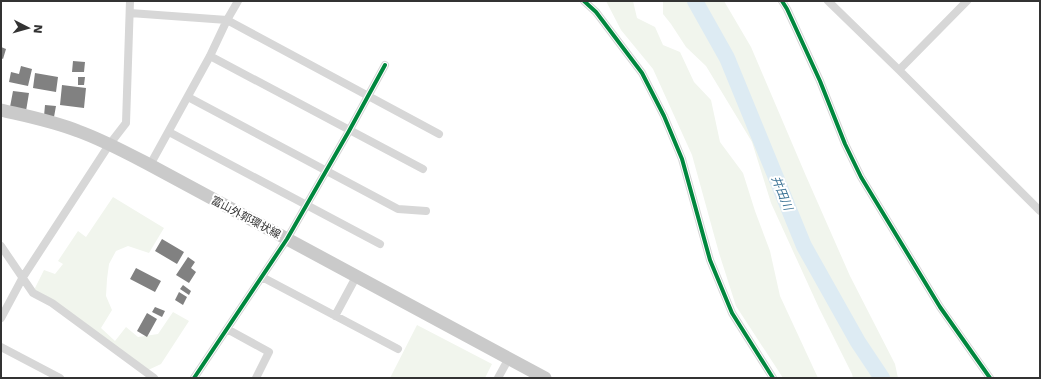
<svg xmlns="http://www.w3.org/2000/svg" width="1041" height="379" viewBox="0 0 1041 379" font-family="'DejaVu Sans','Noto Sans JP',sans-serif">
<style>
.green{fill:#f1f5ed}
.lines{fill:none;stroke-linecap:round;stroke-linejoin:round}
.river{stroke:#ddebf3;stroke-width:16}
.building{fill:#818181}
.minor{stroke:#d7d7d7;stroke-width:8}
.primary{stroke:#cacaca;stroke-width:13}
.cycleway-casing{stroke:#fff;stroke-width:6}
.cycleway{stroke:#00873e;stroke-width:4}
.labels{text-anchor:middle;stroke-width:4;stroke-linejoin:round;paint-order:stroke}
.street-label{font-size:11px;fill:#333;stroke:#fff}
.water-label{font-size:12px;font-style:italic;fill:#3f7597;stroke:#fff}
</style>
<rect width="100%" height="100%" fill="#fff"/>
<path class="green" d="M606,1H633L637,18L655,27L663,45L680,52L694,82L711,100L720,142L743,173L755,211L770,251L780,296L818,378H783L736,306L719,253L692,155L653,69L621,30Z
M663,1H724L751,47L806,176L850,276L895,364L898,378H853L852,374L819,308L771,203L752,142L706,66L686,47L671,24L663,14Z
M113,197L164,228L149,253L128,246L116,251L109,264L107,279L106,296L112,310L101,328L115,341L126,327L138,337L158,334L173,312L189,321L161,364L146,371L34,290L44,270L55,274L63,264L58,261L78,231L86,237Z
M417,325L492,364L485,378H390Z"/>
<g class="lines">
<path class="river" d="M695,1L727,58L804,246L858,342L882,378"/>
</g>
<path class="building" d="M1,47L6,49L3,59L1,58Z
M73,61L85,62L84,72H72Z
M21,66L32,69L28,86L9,82L11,72L19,74Z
M35,73L58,77L56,92L33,88Z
M78,77H85L84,85H78Z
M62,85L86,88L84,108L60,105Z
M13,91L29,93L26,111L10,107Z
M45,105L56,106L54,117L44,116Z
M162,239L184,252L177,264L155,251Z
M188,257L195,262L191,268L196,272L189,283L176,275Z
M136,268L161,281L155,292L130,279Z
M183,285L191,291L189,295L180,289Z
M179,292L187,297L183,305L175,300Z
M155,307L165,311L162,317L152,312Z
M147,313L157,319L147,337L137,331Z"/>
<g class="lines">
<path class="minor" d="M584,1L596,12L642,73L664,116L682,159L710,260L732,313L773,378
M782,1L787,9L820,81L845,144L861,177L940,307L990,378
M828,1L899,70L1040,211
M130,13L227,20L439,134
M210,56L423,169
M899,70L967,1
M188,97L398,209L426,211
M169,132L380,244
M150,165L210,56L227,20L238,1
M1,246L33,293L52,303L154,378
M262,277L398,349
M335,316L356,277
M1,318L23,277L109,145L126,123L130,1
M227,329L269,352L256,378
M1,347L60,378
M194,378L287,239L349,131L385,65
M498,378L509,358"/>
<path class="primary" d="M1,110C27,116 53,121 78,131C103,140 127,153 150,165L545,378"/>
<defs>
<path id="cycleway" d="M584,1L596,12L642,73L664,116L682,159L710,260L732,313L773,378
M782,1L787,9L820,81L845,144L861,177L940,307L990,378
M194,378L287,239L349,131L385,65"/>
</defs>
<use href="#cycleway" class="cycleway-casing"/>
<use href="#cycleway" class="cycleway"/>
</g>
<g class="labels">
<g class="street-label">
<text transform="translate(246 217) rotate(28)" y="4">富山外郭環状線</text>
</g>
<g class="water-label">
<text transform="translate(782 193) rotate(68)" y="4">井田川</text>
</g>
</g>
<rect width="1041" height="379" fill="none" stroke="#333333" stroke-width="4"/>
<g transform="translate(28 28) rotate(96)" stroke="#ffffff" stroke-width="3" paint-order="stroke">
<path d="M0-3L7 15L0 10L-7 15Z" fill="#333333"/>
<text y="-6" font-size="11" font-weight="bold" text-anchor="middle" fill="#333333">N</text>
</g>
</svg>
